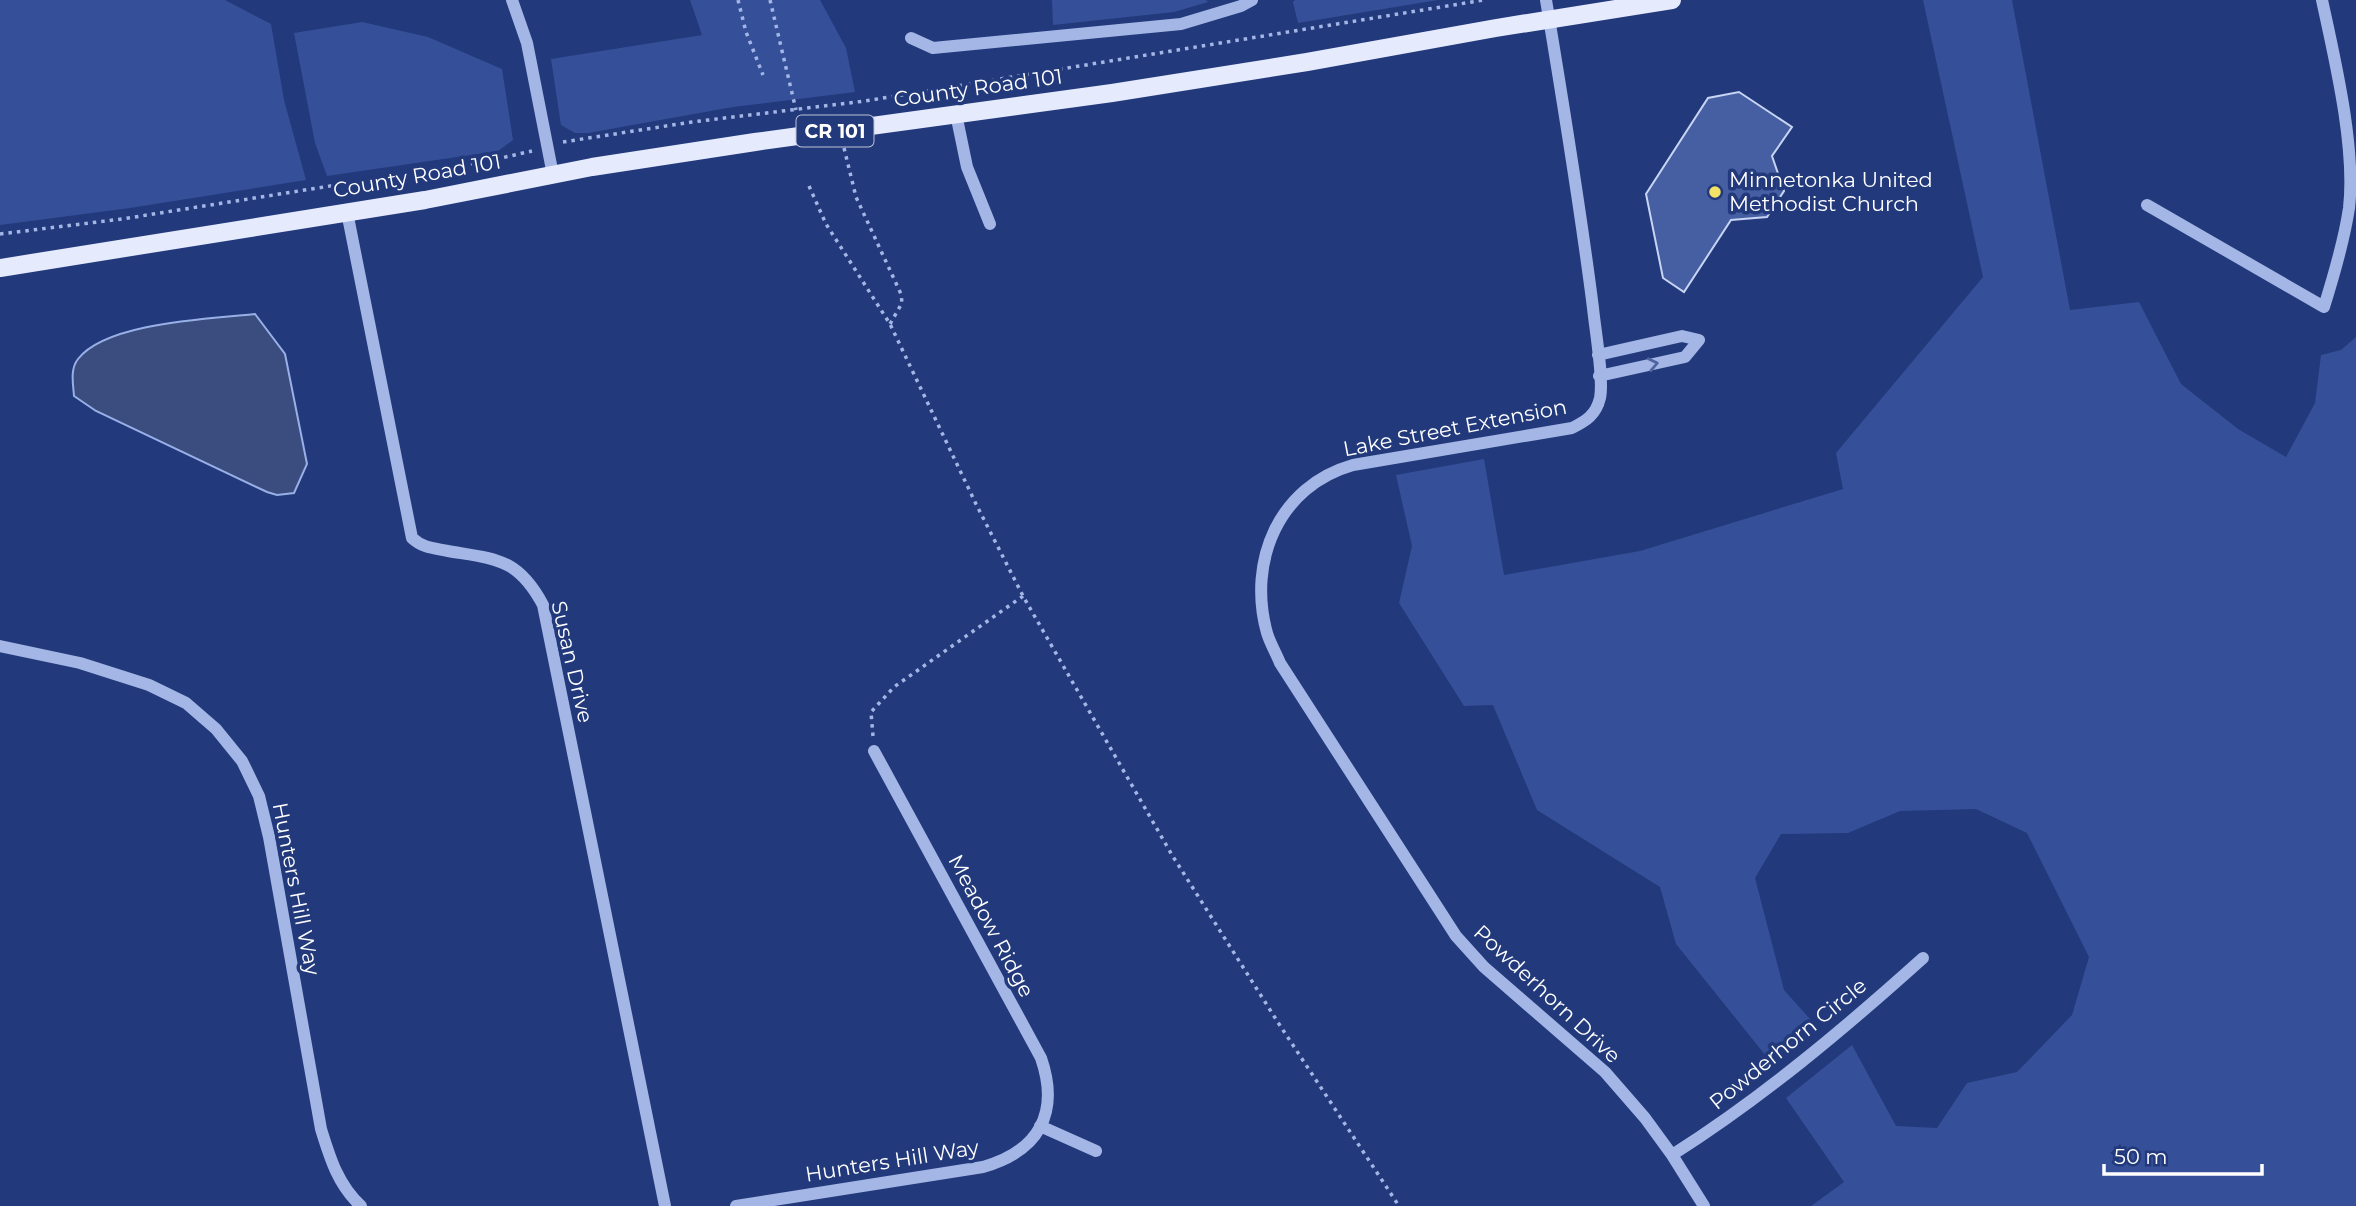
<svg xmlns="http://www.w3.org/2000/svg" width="2356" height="1206" viewBox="0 0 2356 1206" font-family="Montserrat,sans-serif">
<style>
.green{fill:#355099}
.water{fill:#3b4d7e;stroke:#98afe7;stroke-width:2}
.building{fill:#465fa3;stroke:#c7d4f4;stroke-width:2}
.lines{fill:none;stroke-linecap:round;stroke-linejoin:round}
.path{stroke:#a4b6e6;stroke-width:3.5;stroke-dasharray:3.5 5;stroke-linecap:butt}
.minor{stroke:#a4b6e6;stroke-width:12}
.major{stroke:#e5eafd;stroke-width:18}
.oneway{stroke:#5065a0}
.poi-dot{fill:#f2e266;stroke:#22397b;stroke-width:2.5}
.labels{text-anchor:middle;stroke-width:7;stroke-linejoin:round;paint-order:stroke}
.shield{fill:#22397b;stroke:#bdc4d7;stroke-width:2}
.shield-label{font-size:19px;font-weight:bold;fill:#fff}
.street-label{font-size:21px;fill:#fff;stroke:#22397b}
.poi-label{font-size:21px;fill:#fff;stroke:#22397b;text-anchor:start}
</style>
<rect width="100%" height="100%" fill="#22397b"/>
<path class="green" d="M0,0H225L271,24L284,100L306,180L130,208L0,225Z
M690,0H820L846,48L855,92L733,107L588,133H575L561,125L551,59L702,35Z
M1052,0H1206L1208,2L1174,12L1053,25Z
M1295,0H1438L1298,23L1293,2Z
M1923,0H2012L2070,310L2139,302L2181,384L2238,429L2286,457L2315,403L2321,355L2341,350L2356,337V1206H1811L1844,1182L1786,1098L1852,1045L1896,1126L1937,1128L1967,1083L2017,1072L2072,1015L2089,957L2027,833L1976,809L1900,811L1848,833L1781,834L1755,878L1784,990L1818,1028L1770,1061L1676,944L1660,887L1537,810L1493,705L1464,706L1399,603L1412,546L1396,475L1484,459L1504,575L1640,551L1843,489L1836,453L1983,277Z
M362,22L428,37L502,69L513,140L498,151L327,176L315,143L294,33Z"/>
<path class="water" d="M255,314L285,354L307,464L294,493L277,495L267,492L96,411L74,396C73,383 70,369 78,359C107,322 211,319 255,314Z"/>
<path class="building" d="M1739,92L1792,127L1772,156L1784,191L1767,217L1731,220L1684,292L1663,278L1646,194L1708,98Z"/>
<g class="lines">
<path class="path" d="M738,0L746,32L763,75
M770,0L796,110
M563,142L692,122L865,101L1484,0
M844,148L856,197L901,294L902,303L890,324
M809,186L826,224L890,324L976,504L1023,596L1172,855L1279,1024L1399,1206
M0,234L122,219L488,161L532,151
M873,736L871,712L894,687L1023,596"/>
<path class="minor" d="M512,0L527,43L553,175
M1546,0C1563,102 1580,205 1593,308C1595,329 1604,379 1600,398C1596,415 1586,421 1572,428L1353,465C1279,486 1247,561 1267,633C1270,643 1276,653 1280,663L1456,936L1484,967L1605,1072L1645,1118L1672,1155L1704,1206
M911,38L933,48L1181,24L1241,6L1252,0
M956,114L967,167L990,224
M2147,205L2324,307C2334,275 2344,242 2349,208C2356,148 2335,60 2322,0
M347,212L412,538C423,548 433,548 448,551C496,559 518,558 543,605L665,1206
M1598,355L1682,336L1699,340L1685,357L1599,376
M0,646L80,663L149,685L186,703L216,729L242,761L259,796L269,837L321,1129C330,1158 338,1185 361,1206
M1040,1126L1096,1151
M1672,1155C1762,1098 1844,1029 1923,958
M736,1206L983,1167C1039,1151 1060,1113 1041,1058L874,751"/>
<path class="major" d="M0,268L425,200L592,167L755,142L1112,93L1307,62L1496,28L1672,0"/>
</g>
<defs><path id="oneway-chevron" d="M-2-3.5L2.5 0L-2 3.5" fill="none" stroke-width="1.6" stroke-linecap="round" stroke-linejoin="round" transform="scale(1.75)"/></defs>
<use class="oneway" href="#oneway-chevron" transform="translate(1653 364) rotate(-12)"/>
<circle class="poi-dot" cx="1715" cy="192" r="7"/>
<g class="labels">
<rect class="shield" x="796.5" y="115.5" width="77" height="31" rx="5"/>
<g class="shield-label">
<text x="835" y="138">CR 101</text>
</g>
<g class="street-label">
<text transform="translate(978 88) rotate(-8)" y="7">County Road 101</text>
<text transform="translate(417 176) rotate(-10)" y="7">County Road 101</text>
<text transform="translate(1455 428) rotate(-11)" y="7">Lake Street Extension</text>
<text transform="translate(572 662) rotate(77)" y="7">Susan Drive</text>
<text transform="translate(296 889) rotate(79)" y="7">Hunters Hill Way</text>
<text transform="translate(991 926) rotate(62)" y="7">Meadow Ridge</text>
<text transform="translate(1547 994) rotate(43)" y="7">Powderhorn Drive</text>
<text transform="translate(1788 1044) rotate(-39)" y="7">Powderhorn Circle</text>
<text transform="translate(892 1161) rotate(-9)" y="7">Hunters Hill Way</text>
</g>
<g class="poi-label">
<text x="1729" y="187">Minnetonka United<tspan x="1729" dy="24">Methodist Church</tspan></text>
</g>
</g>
<path d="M2104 1164v10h158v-10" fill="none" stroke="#ffffff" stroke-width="3.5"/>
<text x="2114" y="1164" font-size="21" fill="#ffffff" stroke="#22397b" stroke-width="5" paint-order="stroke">50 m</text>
</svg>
